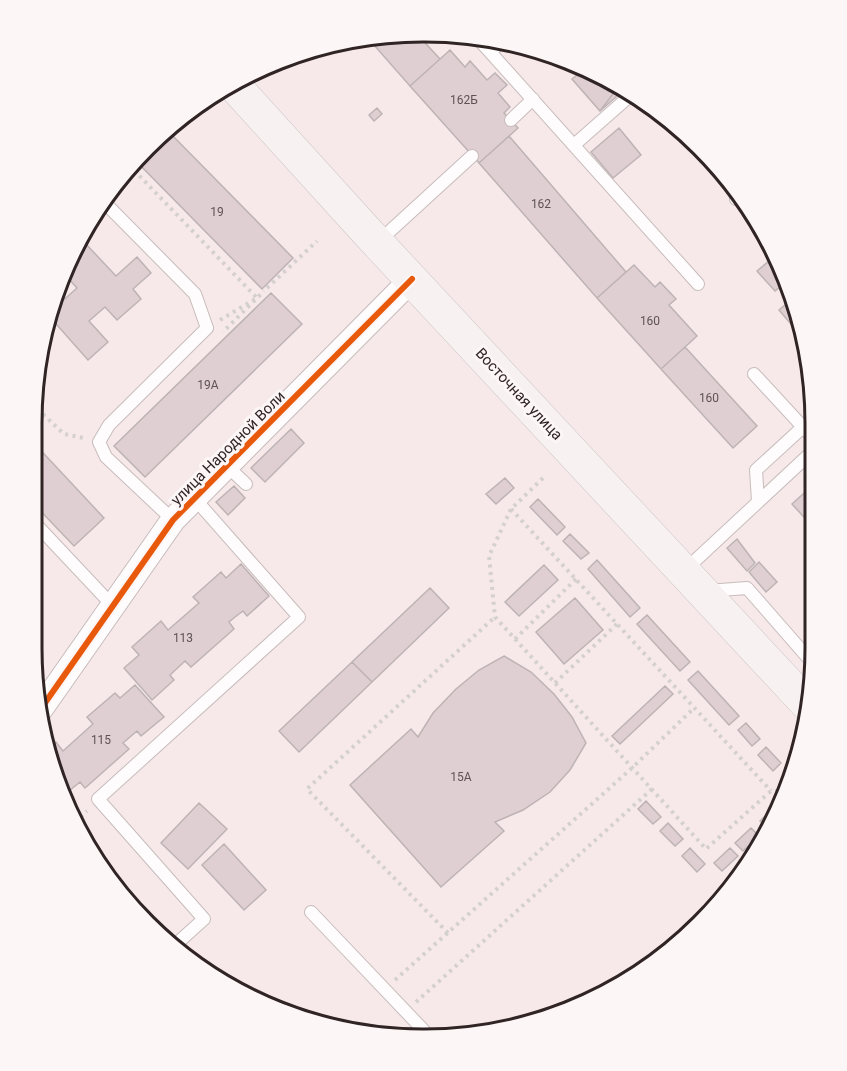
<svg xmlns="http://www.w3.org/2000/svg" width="847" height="1071" viewBox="0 0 847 1071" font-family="Roboto,sans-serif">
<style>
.building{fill:#dfcfd2;stroke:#beb3b4;stroke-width:1.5}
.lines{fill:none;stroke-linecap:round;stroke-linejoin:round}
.lane-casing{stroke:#c8bcbc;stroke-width:14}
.street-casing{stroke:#c8bcbc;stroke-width:26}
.primary-casing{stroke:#cec7c7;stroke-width:34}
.path{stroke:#d5d0d0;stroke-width:4;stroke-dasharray:3 4.5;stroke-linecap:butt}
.lane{stroke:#fefcfc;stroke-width:12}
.street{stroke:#fefcfc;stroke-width:24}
.primary{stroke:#f7f2f1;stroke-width:33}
.cycleway-casing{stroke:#fcf6f6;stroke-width:10}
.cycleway{stroke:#e8590c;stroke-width:6}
.labels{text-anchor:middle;stroke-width:6;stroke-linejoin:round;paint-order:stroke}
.number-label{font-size:12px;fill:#5e5252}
.street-label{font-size:15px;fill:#302424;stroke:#fcf6f6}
.rim{fill:none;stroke:#302424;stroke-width:3}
</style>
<rect width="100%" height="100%" fill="#f7e9e9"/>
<path class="building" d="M416,33L440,59L410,86L366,36Z
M450,50L465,67L470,61L487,80L495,73L507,85L498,93L510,107L504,113L518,128L479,163L410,86Z
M586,68L597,72L619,86L600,111L572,79Z
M619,86L625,89L600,111Z
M377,108L382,114L374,121L369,115Z
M619,128L641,155L613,178L591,152Z
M169,132L293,258L262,289L135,160Z
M509,136L626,272L597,298L479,163Z
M84,242L116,276L137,257L151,273L133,289L141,299L117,320L105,307L89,321L108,342L88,360L49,316V313L77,288L65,275Z
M775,256L786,282L775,291L757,271Z
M634,265L655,287L660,282L676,299L669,305L697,336L661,369L597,298Z
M271,293L302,324L145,477L114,446Z
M792,299L802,322L804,335L802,337L779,310Z
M685,347L757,426L733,448L661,369Z
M291,429L304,443L265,482L251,468Z
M32,441L104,518L74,546L32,502Z
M505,478L514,488L496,504L486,494Z
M813,485L812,526L792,504Z
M234,486L245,498L228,515L216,502Z
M538,499L565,527L557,535L530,507Z
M570,534L589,553L581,559L563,541Z
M737,539L755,563L747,571L727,548Z
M597,560L640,608L630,617L588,569Z
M759,562L777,582L766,592L749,572Z
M241,564L269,596L247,616L243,611L235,617L229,622L234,629L191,667L185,661L170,675L174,680L152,700L124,668L139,655L132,647L161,621L168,630L199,603L193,597L221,572L226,578Z
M544,565L558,580L519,616L505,602Z
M430,588L449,608L372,682L352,662Z
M575,598L603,630L564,664L536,632Z
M647,615L690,662L680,671L637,624Z
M32,643L42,655L34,663L32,648Z
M504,656L531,672L554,694L572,717L586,743L570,770L550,792L523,810L495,822L504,831L441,887L350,785L411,729L418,737L433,713L456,689L479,670Z
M352,662L372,682L299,752L279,731Z
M698,671L739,716L729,725L688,680Z
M135,685L164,717L141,736L137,731L123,743L129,749L85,788L80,782L64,795L46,751L56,742L63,751L93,724L87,717L115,693L120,698Z
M665,686L673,694L620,744L612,736Z
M746,723L760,739L752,746L738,730Z
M766,747L781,763L773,771L758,755Z
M646,801L661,817L653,824L638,809Z
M199,803L227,829L188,869L161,843Z
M775,806L779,810L767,829L760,821Z
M668,823L683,839L675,846L660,831Z
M751,828L759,836L743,851L735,843Z
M224,844L266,890L244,910L202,865Z
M690,848L705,864L697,872L682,856Z
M730,848L738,856L722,871L714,863Z"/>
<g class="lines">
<defs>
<path id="lane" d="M476,37L490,52
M502,41L490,52L698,284
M511,120L533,99
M574,145L632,94
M736,199L740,195
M106,204L195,294L207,328L109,425L99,442L106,457L173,520
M378,242L472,156
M754,374L814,439
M227,466L246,484
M758,501L756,470L803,427
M32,520L112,605
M685,570L814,450
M707,591L747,588L809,659
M311,912L431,1038
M174,946L204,919L98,799L299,617L195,499"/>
<path id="street" d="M40,710L173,520L412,279"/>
<path id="primary" d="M231,82L370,235L808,705"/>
</defs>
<use href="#lane" class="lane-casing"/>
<use href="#street" class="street-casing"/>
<use href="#primary" class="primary-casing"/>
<path class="path" d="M129,165L257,298L223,332
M267,288L317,241
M220,320L257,298L264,291
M32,404L64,434L84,438
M543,478L511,509L489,556L495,617L706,849L771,791H788
M511,509L771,791
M515,639L576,579
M555,683L617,624
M75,822L87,811
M448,933L307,789L495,617
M395,980L632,768L694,708
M416,1002L652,789"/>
<use href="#lane" class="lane"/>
<use href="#street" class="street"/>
<use href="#primary" class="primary"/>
<defs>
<path id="cycleway" d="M40,710L173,520L412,279"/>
</defs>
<use href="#cycleway" class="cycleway-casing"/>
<use href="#cycleway" class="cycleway"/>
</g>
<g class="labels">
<g class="number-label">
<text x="464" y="104">162Б</text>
<text x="541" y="208">162</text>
<text x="217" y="216">19</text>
<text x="650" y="325">160</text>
<text x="208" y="389">19А</text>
<text x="709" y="402">160</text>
<text x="183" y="642">113</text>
<text x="101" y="744">115</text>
<text x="461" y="781">15А</text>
</g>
<g class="street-label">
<text transform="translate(519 394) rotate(47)" y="5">Восточная улица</text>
<text transform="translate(228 448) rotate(-45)" y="5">улица Народной Воли</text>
</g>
</g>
<path d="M0 0H847V1071H0ZM423 42H424A381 381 0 0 1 805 423V648A381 381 0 0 1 424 1029H423A381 381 0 0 1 42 648V423A381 381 0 0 1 423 42Z" fill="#fcf6f6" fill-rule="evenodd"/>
<path class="rim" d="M423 42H424A381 381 0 0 1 805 423V648A381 381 0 0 1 424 1029H423A381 381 0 0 1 42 648V423A381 381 0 0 1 423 42Z"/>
</svg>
